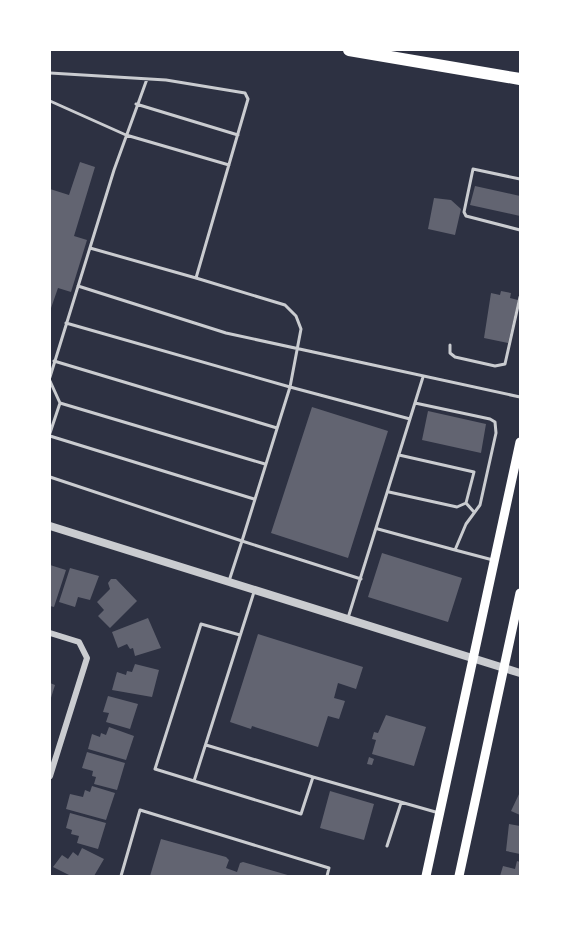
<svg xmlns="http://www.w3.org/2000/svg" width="570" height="926" viewBox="0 0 570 926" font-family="'Roboto Serif',serif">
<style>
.building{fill:#626471}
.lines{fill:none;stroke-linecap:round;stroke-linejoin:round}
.service{stroke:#caccd0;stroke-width:3}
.minor{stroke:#caccd0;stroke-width:6}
.tertiary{stroke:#caccd0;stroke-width:8}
.secondary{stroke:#fff;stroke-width:9}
.motorway{stroke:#fff;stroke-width:12}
</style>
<rect width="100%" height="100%" fill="#2d3142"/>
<path class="building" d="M80,162L95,167L74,236L87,240L71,292L58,288L50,311V189L69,195Z
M475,186L520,196V216L470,205Z
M434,198L451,200L461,209L455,235L428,229Z
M501,291L511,293L510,298L518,300L508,343L484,338L491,293L500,295Z
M312,407L388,431L348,558L271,533Z
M428,411L486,424L481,453L422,440Z
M382,553L462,578L448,622L368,597Z
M50,565L66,570L54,607L50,606Z
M70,568L99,576L90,600L78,597L75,607L59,602Z
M111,579H116L137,601L110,628L98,616L104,610L97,602L110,589L108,583Z
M148,618L161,648L135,656L133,648L130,649L127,644L118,648L112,632Z
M258,634L363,667L356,689L338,683L334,698L345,701L339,719L328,716L318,747L252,726L251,729L230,722Z
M135,664L159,670L152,697L112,690L117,672L126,675L127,671L132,672Z
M50,683L55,685L50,701Z
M108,696L138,704L130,729L106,722L109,713L103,712Z
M386,715L426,727L414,766L372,754L376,740L372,739L374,732L378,733Z
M109,727L134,736L126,760L88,749L92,734L100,737L101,733L106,735Z
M87,752L125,763L117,790L94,784L96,777L92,776L93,771L82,768Z
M369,757L374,759L372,765L367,764Z
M92,786L115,793L106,820L66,809L70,794L83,797L85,790L90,792Z
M330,791L374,804L364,840L320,828Z
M520,792V815L511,811Z
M70,813L106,823L98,849L77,843L79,836L71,834L72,830L66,828Z
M509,824L520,826V854L506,851Z
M161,839L226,857L229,860L226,868L237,872L240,863L243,862L291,876H150Z
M82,848L104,859L94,876H71L53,867L62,855L68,859L73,852L78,856Z
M517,861L520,862V876H500L503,866L515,869Z"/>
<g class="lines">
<path class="service" d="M50,73L166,80L245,93L248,99L196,278L285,305L296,316L301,329L290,387L410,419
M50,101L126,135L229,165
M136,104L238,135
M520,179L473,169L464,212L466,216L520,230
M90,248L196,278
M78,286L226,333L520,397
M450,345V353L455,357L495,366L505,364L520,297
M54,361L277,428
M50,377L114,170L147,79
M50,381L60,403L50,433
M60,403L265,464
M415,403L490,419L495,422L496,433L480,505L466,524L455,550L493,560
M50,436L254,499
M399,455L474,472L466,503L474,512
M50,477L242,541L290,387L66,323
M389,492L457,507L466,503
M378,529L455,550
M229,581L242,541L361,579
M254,592L194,781L301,814L313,777L439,813
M348,618L423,377
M206,745L313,777
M194,781L155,769L201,624L240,635
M387,846L401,803
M121,876L140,810L329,868L327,876"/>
<path class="minor" d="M50,633L79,642L87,658L50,776"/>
<path class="tertiary" d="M50,526L520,673"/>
<path class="secondary" d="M426,876L520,442
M459,876L520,593"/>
<path class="motorway" d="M349,50L520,79"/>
</g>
<rect width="570" height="926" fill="none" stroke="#ffffff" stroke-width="102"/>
</svg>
